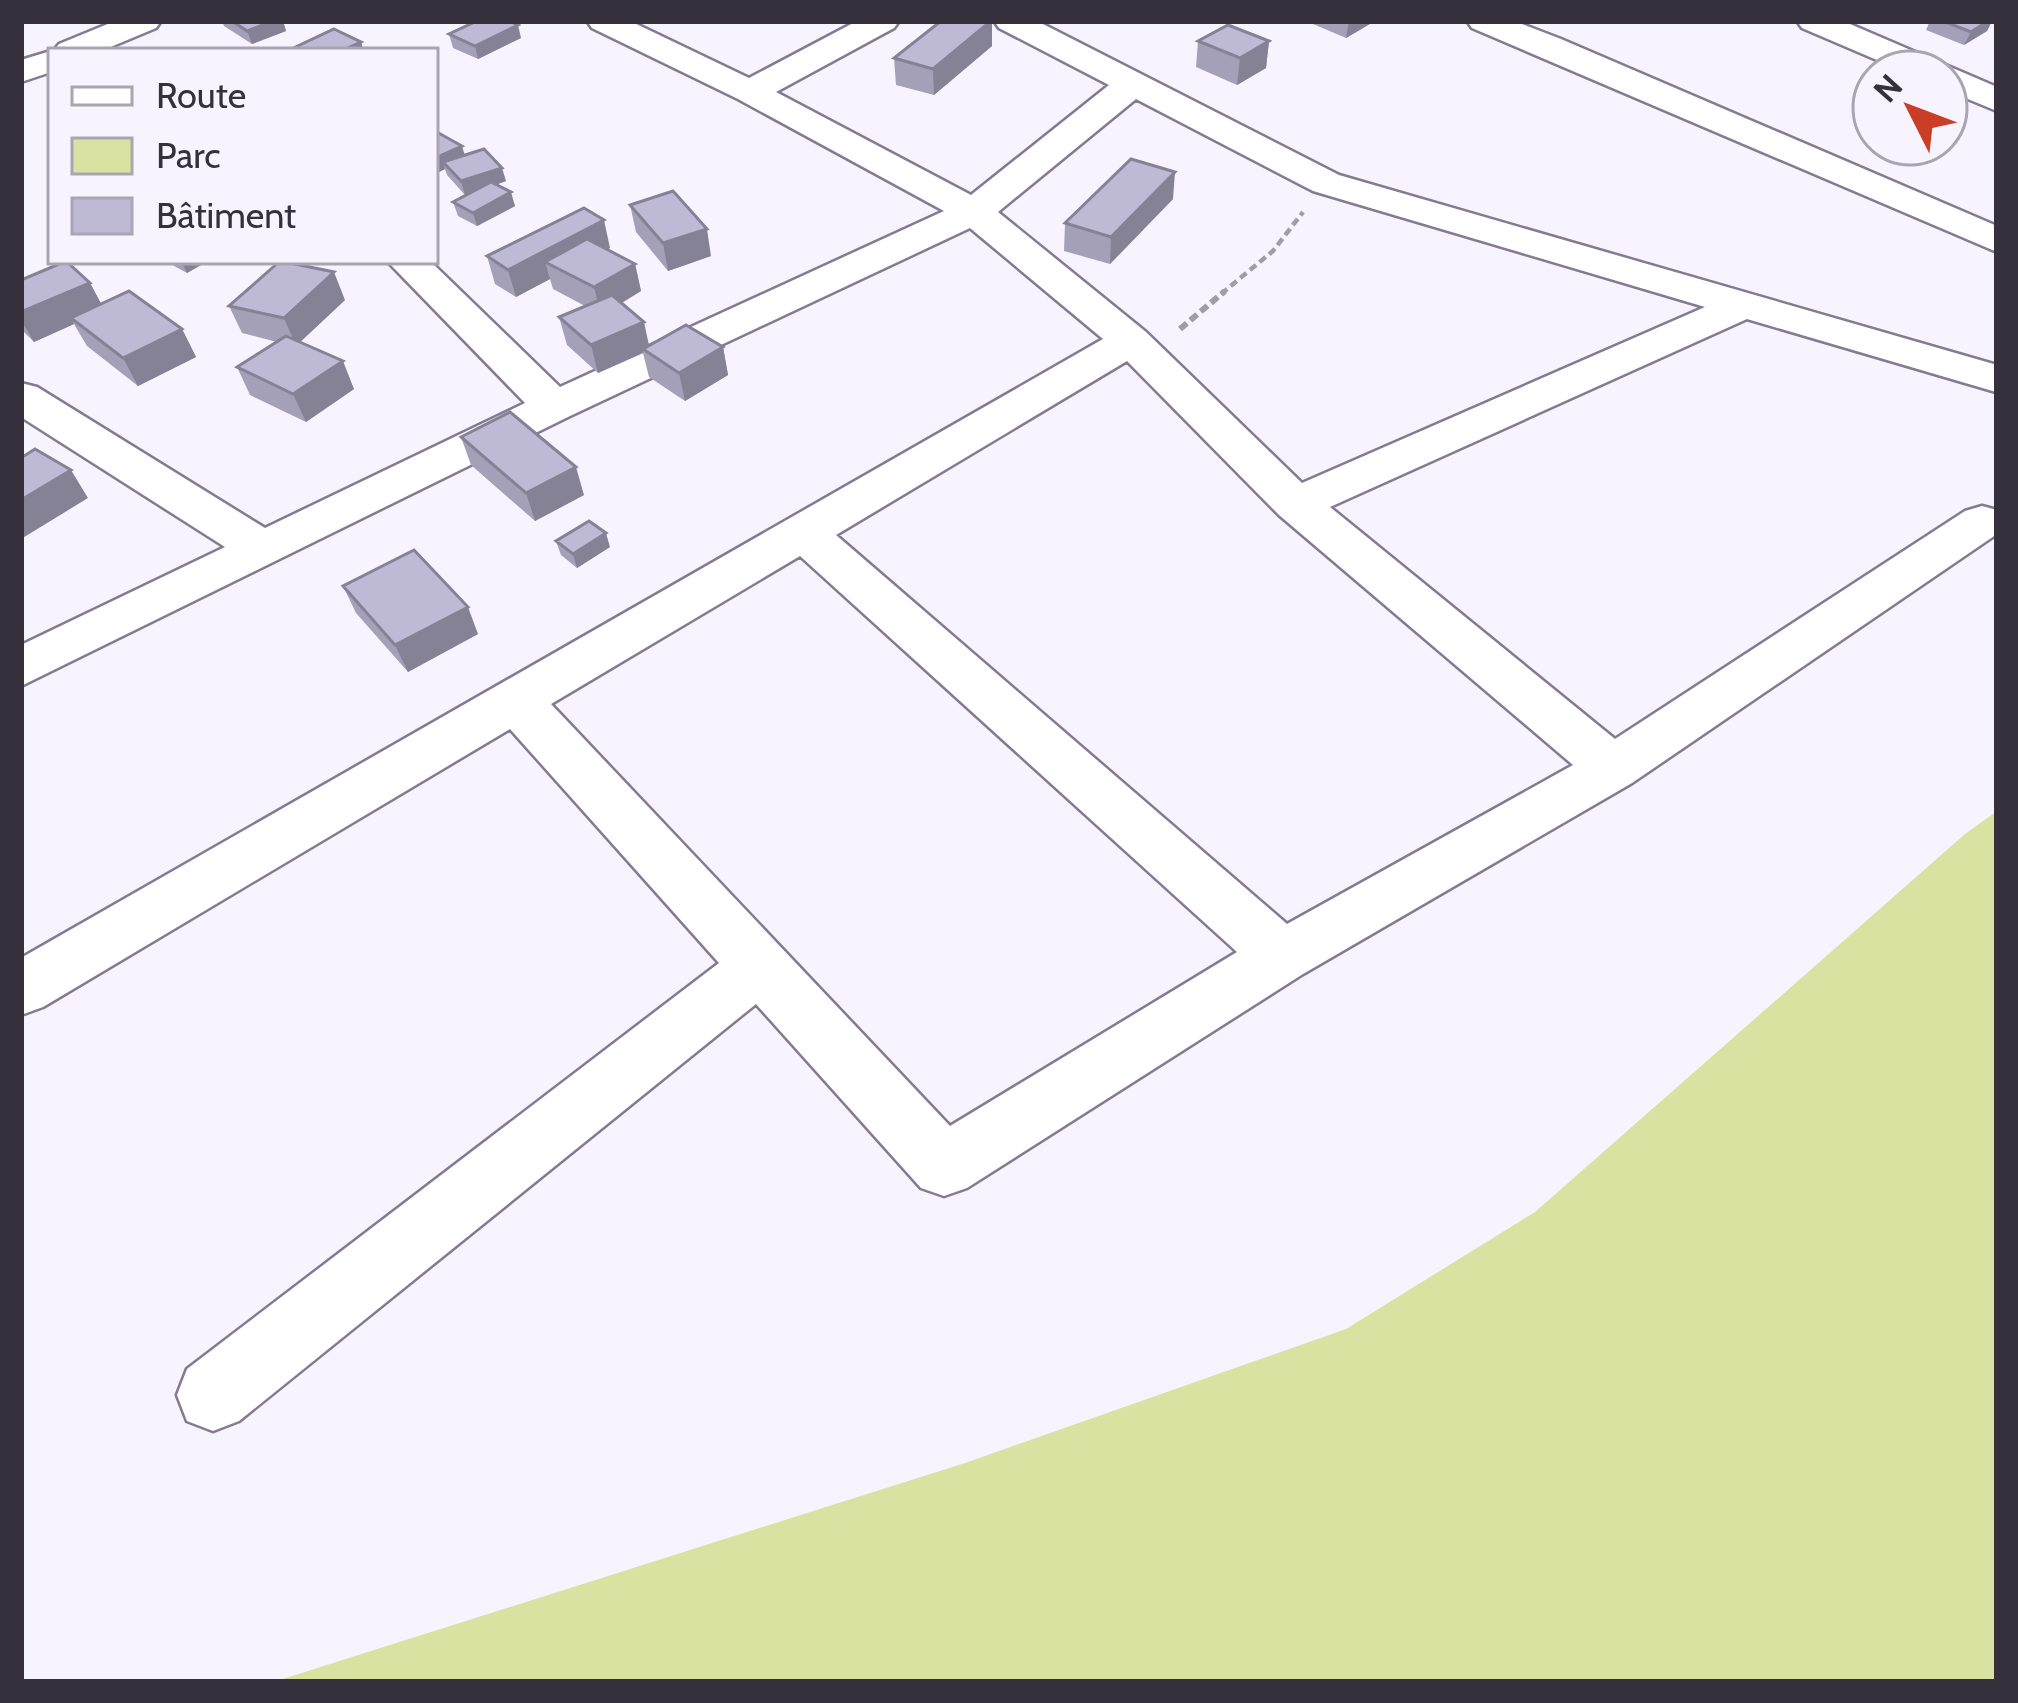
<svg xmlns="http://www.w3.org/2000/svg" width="2018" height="1703" viewBox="0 0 2018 1703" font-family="Cabin,sans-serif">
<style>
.green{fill:#d9e2a0}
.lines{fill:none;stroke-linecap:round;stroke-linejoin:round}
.minor-casing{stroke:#857a93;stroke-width:5}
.path-far1{stroke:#a19da8;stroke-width:4.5;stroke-dasharray:8 4.5;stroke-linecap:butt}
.path{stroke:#a19da8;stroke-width:6;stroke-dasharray:9 4.5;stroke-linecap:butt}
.minor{fill:#fff;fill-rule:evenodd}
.wall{fill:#a3a0b8}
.shaded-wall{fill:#858296}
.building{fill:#bebad6;stroke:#858296;stroke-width:3}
</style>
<rect width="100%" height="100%" fill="#f8f4ff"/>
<path class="green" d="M1997,811V1682H273L965,1463L1346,1329L1535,1212L1965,834Z"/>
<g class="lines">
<defs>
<path id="minor" d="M115,21H161L156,28L101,51H51V72L21,82V60L54,50L59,44Z
M587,21H630L749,78L857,21H899L894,28L776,92L971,195L1109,85L999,28L994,21H1037L1339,175L1997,365L1996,392L1747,319L1330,507L1615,739L1965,511L1982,506L1997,510V534L1632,783L1303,974L967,1188L944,1196L921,1188L756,1004L239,1421L213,1431L187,1421L177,1395L187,1369L719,963L510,729L43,1007L21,1015V958L1103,339L970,228L570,416L21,686V645L225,547L21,417V383L37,387L265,528L525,403L387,261H430L560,387L944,211L738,99L592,28ZM1136,99L1313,191L1705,307L1302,483L1146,332L998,212ZM1127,361L1279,515L1573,765L1287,924L836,535ZM800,556L1237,952L950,1126L551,704Z
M1467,21H1514L1561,39L1997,226V252L1472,28Z
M1797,21H1843L1997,87V111L1946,90V72H1905L1802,28Z"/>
</defs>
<use href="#minor" class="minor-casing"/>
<path class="path-far1" d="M1221,294L1273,251L1303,212"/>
<path class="path" d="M1180,329L1225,291"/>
<use href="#minor" class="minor"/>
</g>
<path class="wall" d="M222,21H283L286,31L252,44L224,26Z
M1306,21H1375L1346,38Z
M1930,21H1992L1987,31L1964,45L1926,30Z
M449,34L521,38L478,59L453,48Z
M1198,41H1269L1266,68L1237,85L1196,67Z
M992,46L934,95L896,85L894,58Z
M435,131L464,155L506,181L496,185L515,206L477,226L458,216L453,202L472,192L465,195L447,175L445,169L435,174Z
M1173,199L1110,264L1064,251L1065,223Z
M630,205L711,256L668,271L636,232Z
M610,248L608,249L635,264L641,291L622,303L649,345L723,347L728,375L685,401L649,377L643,353L598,373L567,345L559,317L585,306L553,289L550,279L516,297L495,284L487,256Z
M165,261H208L187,273Z
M21,280L90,283L101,304L182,329L196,357L138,386L87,346L74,324L34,342L21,329Z
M345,300L300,342L354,389L306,422L250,395L237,367L277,342L242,333L229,306Z
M461,437L584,495L535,521L471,465Z
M556,541L610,547L577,568L561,555Z
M343,586L478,634L408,672L356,613Z"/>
<path class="shaded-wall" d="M273,21H283L286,31L252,44L247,31Z
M992,21V46L934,95L933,69Z
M1349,21H1375L1346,38Z
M1988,21H1992L1987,31L1964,45L1971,32Z
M518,25L521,38L478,59L475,46Z
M1269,41L1266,68L1237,85L1240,58Z
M361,42L364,51H341Z
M462,146L466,159L443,162L445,169L435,174V158Z
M502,168L506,181L465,195L461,181Z
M1175,172L1173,199L1110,264L1111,237Z
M511,192L515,206L477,226L473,213Z
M604,220L610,248L565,272L545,262L550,279L516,297L508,270Z
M707,229L711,256L668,271L663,243Z
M181,261H208L187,273Z
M635,264L641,291L601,315L594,287Z
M334,272L345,300L296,346L284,318Z
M90,283L105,311L71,318L74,324L34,342L21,320V312Z
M644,322L650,350L643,349V353L598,373L591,345Z
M182,329L196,357L138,386L123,358Z
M723,347L728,375L685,401L679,373Z
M343,361L354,389L306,422L293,394Z
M576,467L584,495L535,521L526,493Z
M71,470L88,498L21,539V500Z
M606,533L610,547L577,568L573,554Z
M468,607L478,634L408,672L395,645Z"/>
<path class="building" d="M232,21H273L247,31Z
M477,21H509L518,25L475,46L449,34Z
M941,21H991L933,69L894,58Z
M1943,21H1988L1971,32Z
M1228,25L1269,41L1240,58L1198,41Z
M334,29L361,42L341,51H287Z
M435,131L462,146L435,158Z
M484,149L502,168L461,181L443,162Z
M1131,159L1175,172L1111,237L1065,223Z
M491,182L511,192L473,213L453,202Z
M673,191L707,229L663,243L630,205Z
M584,208L604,220L508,270L487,256Z
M587,239L635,264L594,287L545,262Z
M66,261L90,283L21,312V280Z
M280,261L334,272L284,318L229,306Z
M129,291L182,329L123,358L71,318Z
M612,295L644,322L591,345L559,317Z
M686,325L723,347L679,373L643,349Z
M286,336L343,361L293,394L237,367Z
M510,412L576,467L526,493L461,437Z
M35,449L71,470L21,500V458Z
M589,521L606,533L573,554L556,541Z
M414,550L468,607L395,645L343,586Z"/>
<rect width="2018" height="1703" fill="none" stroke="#35303b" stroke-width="48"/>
<rect x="48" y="48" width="390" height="216" fill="#f8f4ff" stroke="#aaa6b1" stroke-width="3"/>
<rect x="72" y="87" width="60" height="18" fill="#ffffff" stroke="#aaa6b1" stroke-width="3"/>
<text x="156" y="108" font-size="36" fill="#35303b">Route</text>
<rect x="72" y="138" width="60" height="36" fill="#d9e2a0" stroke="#aaa6b1" stroke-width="3"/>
<text x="156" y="168" font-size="36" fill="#35303b">Parc</text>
<rect x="72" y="198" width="60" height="36" fill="#bebad6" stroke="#aaa6b1" stroke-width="3"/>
<text x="156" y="228" font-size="36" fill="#35303b">Bâtiment</text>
<g transform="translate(1910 108) rotate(312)"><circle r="57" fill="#f8f4ff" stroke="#aaa6b1" stroke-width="3"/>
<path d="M0-9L21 45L0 30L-21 45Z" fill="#c93e25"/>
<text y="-18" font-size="33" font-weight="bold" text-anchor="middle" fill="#35303b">N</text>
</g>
</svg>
